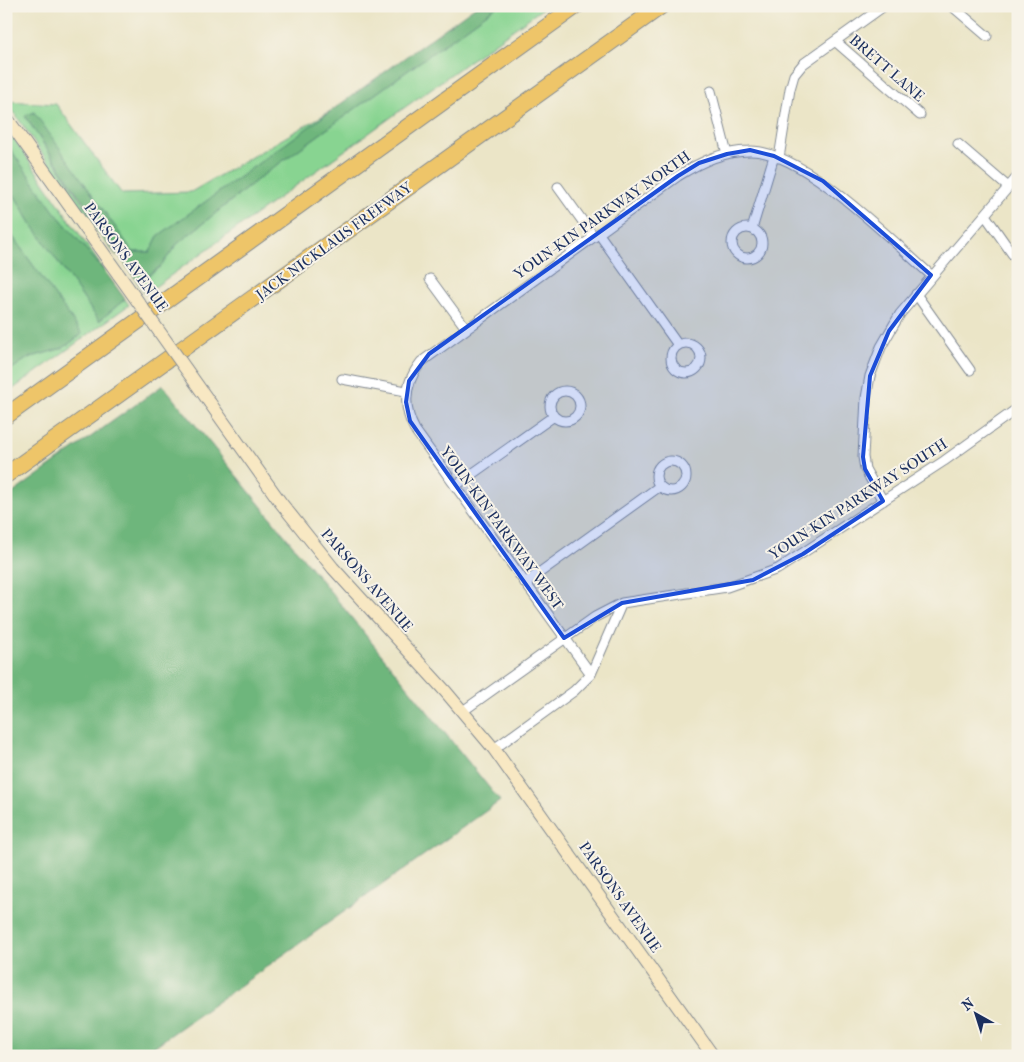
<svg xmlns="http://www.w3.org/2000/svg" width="1024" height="1062" viewBox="0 0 1024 1062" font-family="'IM FELL French Canon',serif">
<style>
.green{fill:#88d491;stroke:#528278}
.forest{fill:#6eb67b;stroke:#44726c}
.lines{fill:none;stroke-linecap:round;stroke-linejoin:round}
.street-casing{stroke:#838a92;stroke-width:11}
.secondary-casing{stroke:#838a92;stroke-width:14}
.highway-casing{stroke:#838a92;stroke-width:18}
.street{stroke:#fff;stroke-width:9}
.secondary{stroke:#f8e8c3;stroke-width:12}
.highway{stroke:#eec569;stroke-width:16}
.secondary-bridge-casing{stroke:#838a92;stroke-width:14;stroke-linecap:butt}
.secondary-bridge{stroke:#f8e8c3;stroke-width:12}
.marked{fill:#1d4ed8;fill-opacity:0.2;stroke:#1d4ed8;stroke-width:4;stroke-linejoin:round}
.labels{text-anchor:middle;stroke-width:4;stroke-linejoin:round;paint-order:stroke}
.street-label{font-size:15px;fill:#1b2f5e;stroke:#f7f3e8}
</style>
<rect width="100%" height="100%" fill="#f7f3e8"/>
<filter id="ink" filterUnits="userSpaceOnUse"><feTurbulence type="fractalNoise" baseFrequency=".02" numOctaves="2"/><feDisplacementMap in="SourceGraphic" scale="10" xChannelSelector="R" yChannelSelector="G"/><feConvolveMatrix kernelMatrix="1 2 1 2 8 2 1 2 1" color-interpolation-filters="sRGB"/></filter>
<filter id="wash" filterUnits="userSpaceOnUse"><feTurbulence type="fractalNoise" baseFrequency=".0096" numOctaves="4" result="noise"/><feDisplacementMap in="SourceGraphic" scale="20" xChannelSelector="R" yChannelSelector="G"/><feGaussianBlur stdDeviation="1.12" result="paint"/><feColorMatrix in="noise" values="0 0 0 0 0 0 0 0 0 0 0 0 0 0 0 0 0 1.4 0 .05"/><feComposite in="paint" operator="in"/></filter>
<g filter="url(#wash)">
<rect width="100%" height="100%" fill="#ebe5c7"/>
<path class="green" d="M497,6H546L145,294L138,283L161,266L177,244L262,176Z
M6,101L56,104L122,194L191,192L334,109L158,236L150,252H133L34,113L25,116L117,256L86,217Z
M6,127L106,273L53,210L6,143Z
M6,181L31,223L99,321L125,299L129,305L6,394V373L28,358L63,348L82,334L6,227Z"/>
<path class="forest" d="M476,6H497L262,176L177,244L161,266L138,283L25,116L34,112L133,252H150L158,236Z
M6,143L53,210L106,273L125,299L99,321L31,223L6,181Z
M6,227L82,334L63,348L28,358L6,373Z
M163,385L500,801L141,1056H6V498Z"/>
</g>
<g filter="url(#ink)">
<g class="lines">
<defs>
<path id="street" d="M952,6L987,36
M835,41L920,115
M711,91L727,154
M958,144L1008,187
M779,158L790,89L794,75L803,64L884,6
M558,187L594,237
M985,215L1018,262
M732 243a15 15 0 1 1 30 0a15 15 0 1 1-30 0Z
M752,229L774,156
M599,234L678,345
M430,279L466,328
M916,294L970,370
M671 358a15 15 0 1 1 30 0a15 15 0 1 1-30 0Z
M342,379L406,391
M550 406a15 15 0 1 1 30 0a15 15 0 1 1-30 0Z
M656 476a15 15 0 1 1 30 0a15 15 0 1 1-30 0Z
M455,486L554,416
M883,501L865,469L863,457L866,398L870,376L881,347L900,314L1018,176
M525,583L660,486
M591,674L415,430C402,406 404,384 421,362L678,176C700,162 723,151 749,151C802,149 891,240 931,275
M463,711L595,617L622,603L727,587L778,569L944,461L1018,408
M494,749L574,691L591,674L622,603"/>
<path id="secondary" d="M6,117L119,275
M210,403L281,503L333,568L446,692L494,749L713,1056"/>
<path id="highway" d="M6,416L576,6
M6,475L661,6"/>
</defs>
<use href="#street" class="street-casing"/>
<use href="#secondary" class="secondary-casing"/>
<use href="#highway" class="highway-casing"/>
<use href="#street" class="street"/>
<use href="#secondary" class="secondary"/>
<use href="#highway" class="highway"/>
<defs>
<path id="secondary-bridge" d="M119,275L210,403"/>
</defs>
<use href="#secondary-bridge" class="secondary-bridge-casing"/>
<use href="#secondary-bridge" class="secondary-bridge"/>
</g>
</g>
<path class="marked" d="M750,150L774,156L823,181L931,275L889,331L870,376L863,457L865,469L883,501L803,554L753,580L622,603L564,638L410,421L406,402L409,381L429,354L678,176L699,163L727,154Z"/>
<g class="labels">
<g class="street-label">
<text transform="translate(887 68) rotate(41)" y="5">BRETT LANE</text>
<text transform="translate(602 215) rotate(-35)" y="5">YOUN-KIN PARKWAY NORTH</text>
<text transform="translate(334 241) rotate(-36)" y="5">JACK NICKLAUS FREEWAY</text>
<text transform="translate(126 257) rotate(54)" y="5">PARSONS AVENUE</text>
<text transform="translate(858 499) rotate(-33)" y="5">YOUN-KIN PARKWAY SOUTH</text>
<text transform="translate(502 528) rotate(54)" y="5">YOUN-KIN PARKWAY WEST</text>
<text transform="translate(367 580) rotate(49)" y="5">PARSONS AVENUE</text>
<text transform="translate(620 897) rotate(55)" y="5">PARSONS AVENUE</text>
</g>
</g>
<rect width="1024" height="1062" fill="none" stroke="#f7f3e8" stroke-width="25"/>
<g transform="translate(976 1014) rotate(321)" stroke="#f7f3e8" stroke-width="4" paint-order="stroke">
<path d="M0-4L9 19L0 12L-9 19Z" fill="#1b2f5e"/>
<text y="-8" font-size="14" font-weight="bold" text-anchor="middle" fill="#1b2f5e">N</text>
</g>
</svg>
